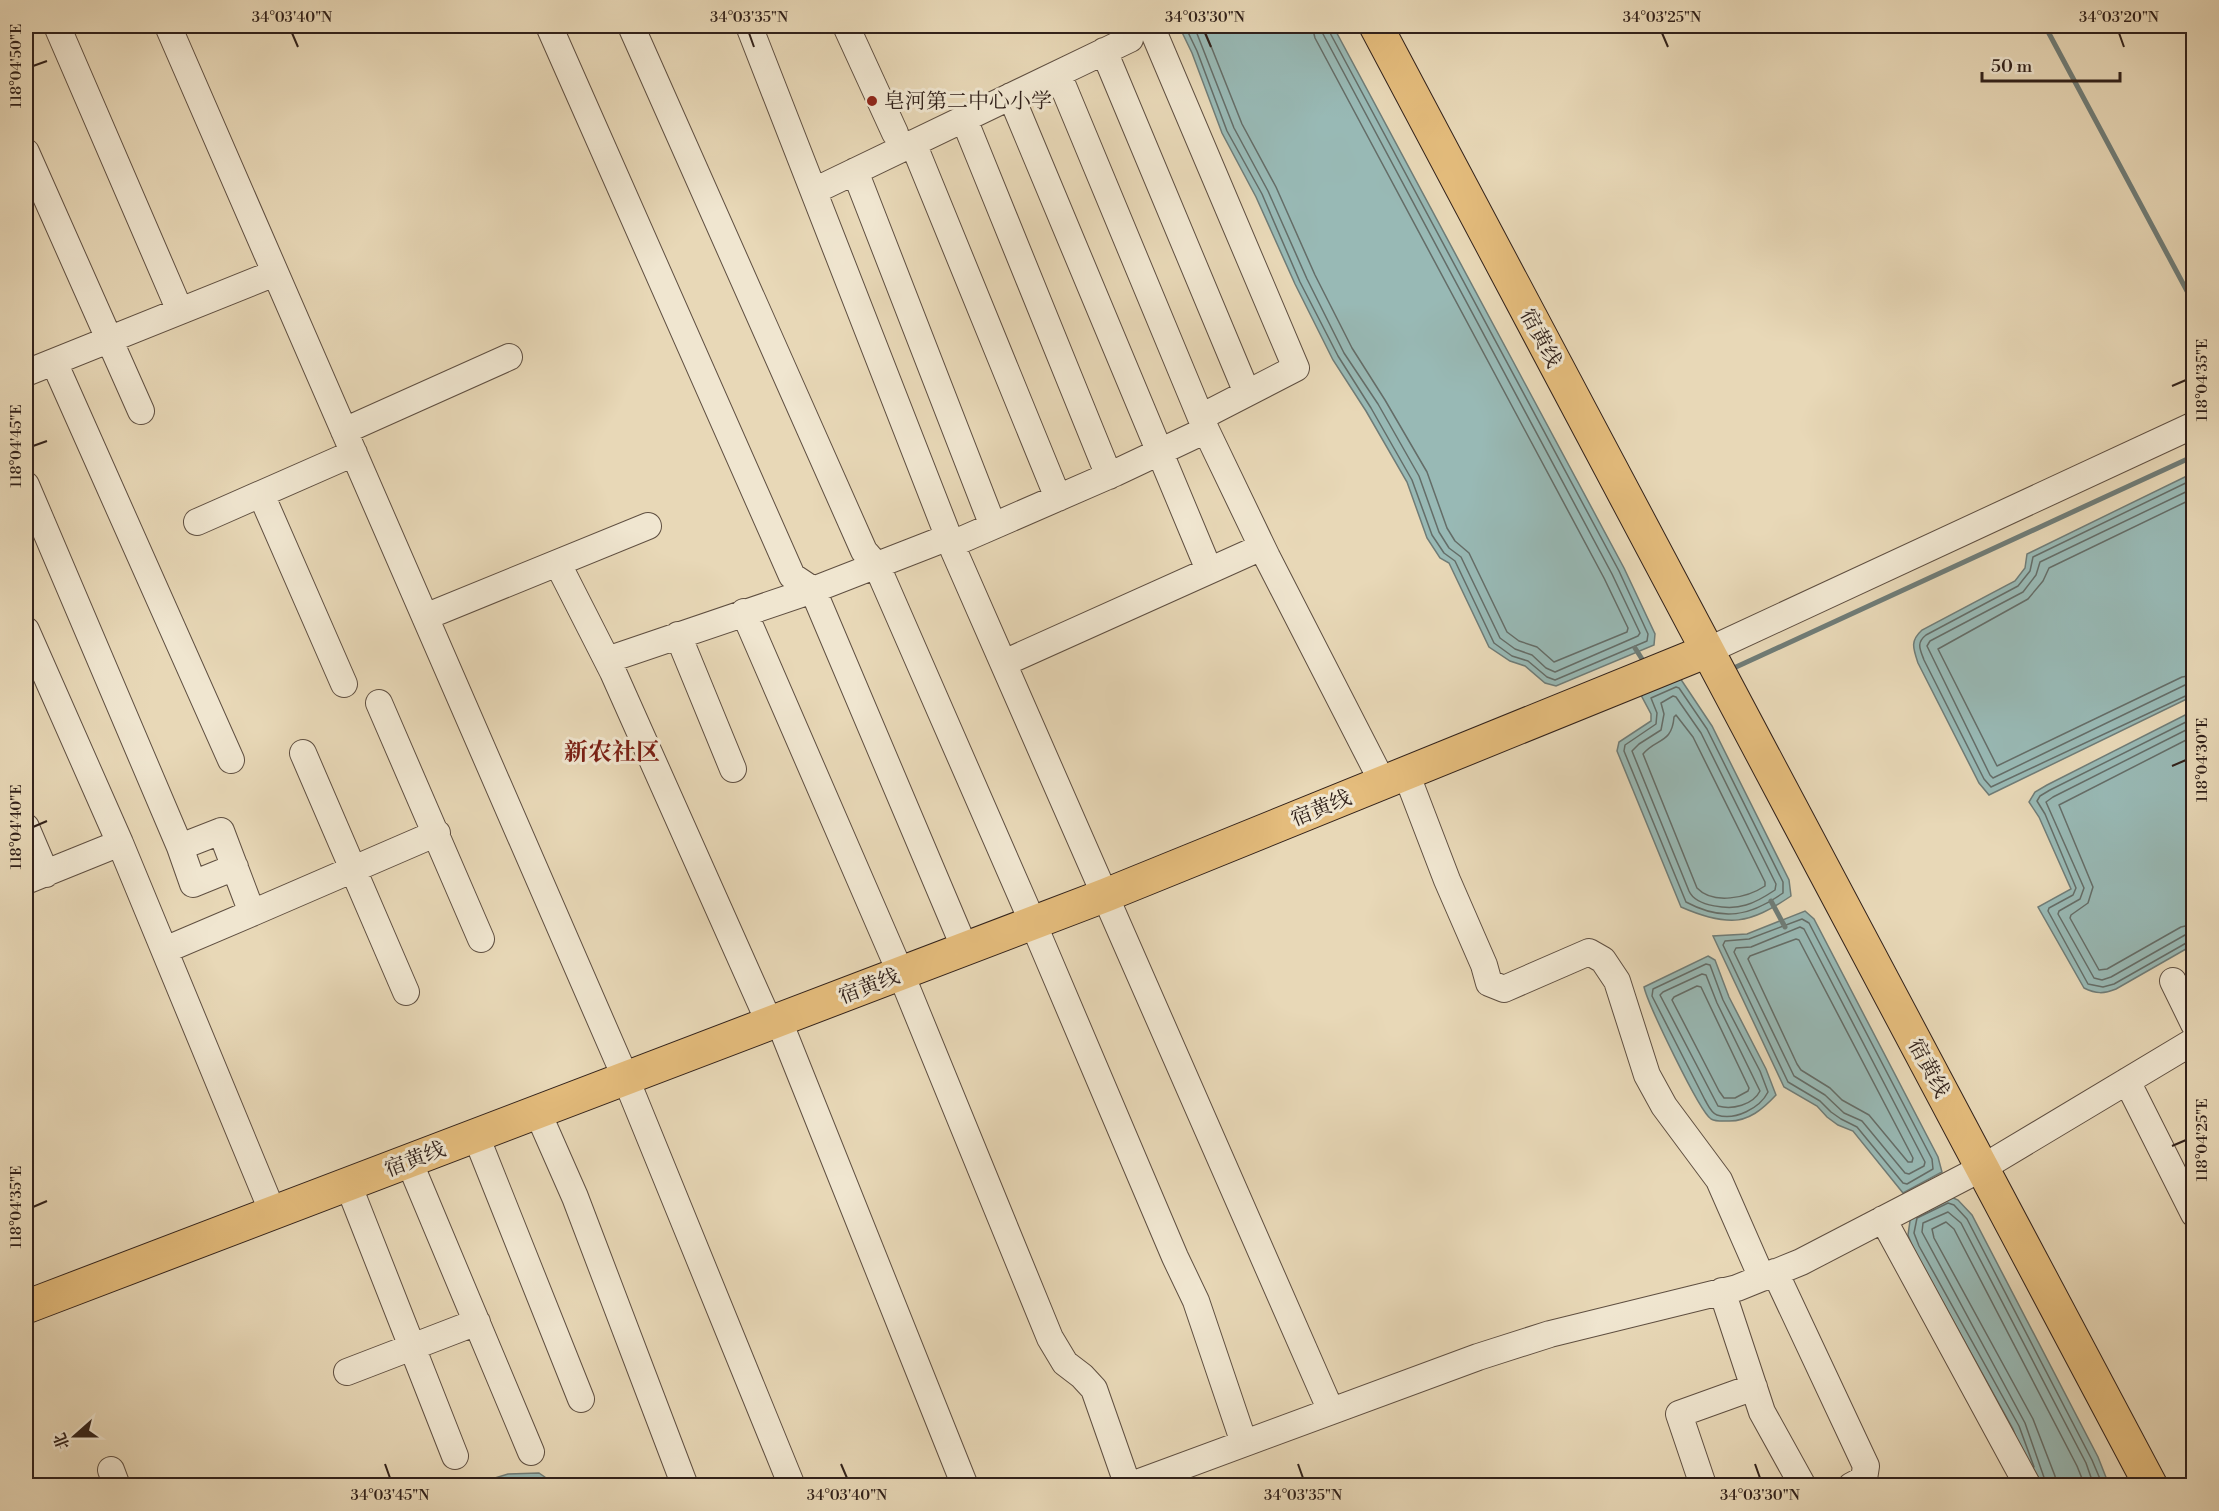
<svg xmlns="http://www.w3.org/2000/svg" width="2219" height="1511" viewBox="0 0 2219 1511" font-family="'Libre Bodoni','Noto Serif SC',serif">
<style>
.water{fill:#98b9b5;stroke:#6f7c77;stroke-width:1.5}
.lines{fill:none;stroke-linecap:round;stroke-linejoin:round}
.shore{stroke:#646d68;stroke-width:1.5}
.stream{stroke:#6f7c77;stroke-width:5}
.minor-casing{stroke:#5f4f41;stroke-width:28}
.major-casing{stroke:#31211a;stroke-width:35}
.minor{stroke:#f0e6d0;stroke-width:26}
.major{stroke:#e4bc7c;stroke-width:33}
.ticks{fill:none;stroke:#31211a;stroke-width:2}
.poi-dot{fill:#8f2418;stroke:#f0e6d0;stroke-width:2}
.labels{text-anchor:middle;stroke-width:6;stroke-linejoin:round;paint-order:stroke}
.poi-label{font-size:21px;fill:#31211a;stroke:#f0e6d0;text-anchor:start}
.street-label{font-size:21px;fill:#31211a;stroke:#f0e6d0}
.quarter-label{font-size:24px;font-weight:bold;fill:#7a1f14;stroke:#f0e6d0}
.neatline{fill:none;stroke:#31211a;stroke-width:2}
.ticks-label{font-size:15px;text-anchor:middle;fill:#31211a}
</style>
<rect width="100%" height="100%" fill="#e8d8b7"/>
<filter id="stains"><feTurbulence type="fractalNoise" baseFrequency=".00333" numOctaves="4"/><feColorMatrix values="0 0 0 0 .2 0 0 0 0 .09 0 0 0 0 .02 0 0 0 .5 -.17"/></filter>
<radialGradient id="worn" r=".72"><stop offset=".6" stop-color="#630" stop-opacity="0"/><stop offset="1" stop-color="#630" stop-opacity=".3"/></radialGradient>
<path class="water" d="M1179,26H1333L1624,568L1655,634L1654,645L1556,686L1545,683L1525,666L1510,661L1489,647L1449,563L1440,558L1427,538L1407,482L1366,411L1333,360L1295,284L1256,197L1222,133L1192,53Z
M2193,473V696L1989,795L1979,783L1918,663C1913,648 1910,641 1922,630L2015,581L2025,568L2027,554Z
M1680,678L1712,726L1789,880L1791,896C1749,924 1729,928 1681,907L1617,751L1619,742L1651,721V714L1641,695Z
M2193,711V945L2116,989C2104,994 2096,994 2084,988L2038,907L2071,889L2039,817L2029,802L2035,792L2047,785Z
M1805,911L1814,919L1938,1157L1942,1172L1903,1193L1853,1131L1838,1125L1827,1117L1817,1106L1784,1087L1713,936L1747,934Z
M1708,956L1715,960L1729,997L1766,1069L1776,1095C1763,1109 1749,1121 1729,1121C1723,1121 1717,1122 1711,1119C1699,1111 1648,1004 1644,987Z
M1949,1196L1958,1200L1972,1215L2098,1457L2109,1485H2034L2013,1429L1913,1248L1908,1235L1911,1214Z
M539,1473L552,1482L554,1485H472L508,1474Z"/>
<g class="lines">
<path class="shore" d="M1185,26L1197,51L1227,131L1262,194L1300,282L1338,356L1371,408L1412,480L1432,535L1444,553L1455,561L1494,643L1512,656L1528,661L1547,677L1555,680L1647,641L1648,634L1619,571L1329,31L1328,26
M1194,26L1234,128L1268,191L1307,279L1344,353L1378,404L1419,476L1439,532L1449,548L1461,557L1500,638L1515,649L1532,655L1546,668L1555,672L1638,636L1640,633L1612,574L1323,34L1321,26
M1203,26L1242,124L1276,187L1315,275L1352,348L1385,400L1427,472L1447,528L1455,541L1469,553L1507,632L1519,641L1537,647L1554,662L1627,632L1628,628L1604,578L1315,38L1312,26
M2194,479L2033,557L2030,571L2018,586L1926,635C1916,643 1920,649 1924,660L1984,779L1991,787L2194,692
M2194,488L2040,562L2036,575L2023,592L1930,641L1927,646L1990,775L1993,778L2185,685L2194,684
M2194,498L2049,568L2043,581L2028,599L1938,649L1997,766L2182,677L2194,675
M1676,687L1679,688L1707,729L1783,882V893C1750,916 1723,922 1686,902L1624,751L1625,745L1656,724L1657,713L1651,698Z
M1673,696L1676,697L1701,733L1776,884L1775,890C1766,896 1757,902 1746,905C1730,910 1696,907 1689,891L1632,751L1639,744L1661,730L1664,714L1661,703Z
M1676,715L1693,737L1765,882V886C1747,898 1713,905 1697,888L1643,754C1656,738 1672,744 1674,717Z
M2194,718L2050,790L2040,796L2037,801L2045,814L2076,888L2073,895L2049,908L2048,911L2088,984L2103,987L2114,984L2188,942L2194,941
M2194,726L2053,797L2046,802L2084,888L2080,899L2059,911L2058,914L2094,978L2102,980L2111,977L2185,935L2194,933
M2194,736L2059,805L2093,887L2088,903L2071,915L2070,918L2099,970L2107,969L2181,927L2194,924
M1802,919L1809,923L1932,1159L1933,1169L1907,1184L1903,1183L1857,1127L1841,1119L1831,1112L1820,1101L1788,1082L1723,945L1725,941L1749,939Z
M1800,927L1804,929L1925,1162L1924,1166L1909,1174L1905,1173L1862,1121L1844,1113L1825,1095L1794,1076L1734,952L1736,948L1751,947Z
M1796,939L1799,940L1913,1158L1912,1162H1908L1869,1115L1842,1100L1830,1088L1801,1070L1797,1064L1748,959L1750,956Z
M1706,964L1710,965L1723,1000L1760,1071L1768,1092C1760,1108 1735,1121 1717,1115C1711,1113 1708,1105 1705,1100L1652,996L1653,989Z
M1702,974L1706,975L1717,1003L1760,1091C1753,1105 1732,1110 1718,1106L1660,995L1663,992Z
M1697,986L1701,987L1749,1088L1748,1091L1735,1098H1724L1719,1091L1672,1000L1674,997Z
M2034,1467L2019,1426L1919,1246L1914,1233L1917,1218L1948,1203L1954,1205L1967,1219L2092,1460L2103,1486
M2047,1486L2025,1423L1922,1232L1923,1223L1948,1212L1961,1223L2086,1463L2094,1486
M2056,1486L2055,1476L2033,1419L1934,1238L1932,1229L1946,1222L1954,1229L2077,1466L2085,1486"/>
<path class="stream" d="M2045,26L2194,304
M1635,648L1642,659
M1736,667L2194,456
M1771,901L1785,927"/>
<defs>
<path id="minor" d="M57,26L180,311
M168,26L626,1079L792,1486
M549,26L792,576L813,590L965,949
M631,26L864,551L877,566L1033,923L1175,1257L1196,1301L1244,1443
M749,26L954,551L1331,1411
M846,26L895,133
M1151,26L1296,368L1201,417
M1104,51L1247,393
M1058,74L1206,430L1267,557L1383,783
M1011,96L1209,570
M964,119L1109,476
M913,143L1058,498
M26,152L141,411
M855,171L993,526
M814,191L1130,39L1123,26
M54,362L231,760
M26,373L275,273
M344,431L509,357
M26,485L180,847L193,884L235,867
M261,494L344,684
M197,522L354,453
M952,544L1115,473L1206,430
M558,564L613,672L770,1024
M744,612L901,974L1050,1338L1065,1363L1082,1376L1094,1389L1128,1486
M425,617L648,526
M26,630L120,843L273,1213
M678,635L733,769
M1707,651L2194,425
M607,660L813,590L949,537
M1004,663L1262,547
M379,703L481,939
M303,753L406,992
M1406,773L1447,880L1484,965L1489,983L1504,989L1589,952L1603,960L1617,981L1647,1075L1664,1106L1719,1180L1762,1278
M26,827L46,874
M26,881L120,843
M252,913L437,833
M165,950L252,913L221,831L180,847
M2173,981L2194,1024
M779,1021L965,1486
M2127,1081L2194,1214
M538,1113L575,1197L685,1486
M476,1136L581,1399
M409,1161L531,1452
M348,1184L455,1456
M1883,1219L2028,1486
M1775,1272L1866,1466L1864,1479L1851,1486
M1722,1291L1762,1412L1803,1486
M347,1372L477,1322
M111,1470L117,1486
M1702,1482L1679,1414L1754,1387
M1129,1486L1478,1357L1550,1334L1737,1288L1801,1262L1982,1168L2194,1041"/>
<path id="major" d="M1376,26L2151,1486
M26,1307L1106,895L1707,651"/>
</defs>
<use href="#minor" class="minor-casing"/>
<use href="#major" class="major-casing"/>
<use href="#minor" class="minor"/>
<use href="#major" class="major"/>
</g>
<path class="ticks" d="M292,33L298,47M749,33L754,47M1205,33L1211,47M1662,33L1668,47M2119,33L2124,47M33,66L47,61M2172,386L2186,380M33,446L47,441M2172,766L2186,760M33,827L47,821M2172,1146L2186,1140M33,1207L47,1201M385,1464L390,1478M841,1464L847,1478M1298,1464L1303,1478M1755,1464L1760,1478"/>
<circle class="poi-dot" cx="872" cy="101" r="6"/>
<g class="labels">
<g class="poi-label">
<text x="884" y="108">皂河第二中心小学</text>
</g>
<g class="street-label">
<text transform="translate(1541 338) rotate(62)" y="7">宿黄线</text>
<text transform="translate(1321 808) rotate(-22)" y="7">宿黄线</text>
<text transform="translate(869 986) rotate(-21)" y="7">宿黄线</text>
<text transform="translate(1929 1068) rotate(62)" y="7">宿黄线</text>
<text transform="translate(415 1159) rotate(-21)" y="7">宿黄线</text>
</g>
<g class="quarter-label">
<text x="612" y="760">新农社区</text>
</g>
</g>
<rect width="2219" height="1511" fill="none" stroke="#e8d8b7" stroke-width="66"/>
<g transform="translate(75 1436) rotate(249)" stroke="#f0e6d0" stroke-width="4.5" paint-order="stroke">
<path d="M0-4.5L10 22L0 15L-10 22Z" fill="#31211a"/>
<text y="-9" font-size="16" font-weight="bold" text-anchor="middle" fill="#31211a">北</text>
</g>
<path d="M1982 72v9h138v-9" fill="none" stroke="#31211a" stroke-width="3"/>
<text x="1991" y="72" font-size="18" fill="#31211a" stroke="#f0e6d0" stroke-width="4.5" paint-order="stroke">50 m</text>
<rect x="33" y="33" width="2153" height="1445" class="neatline"/>
<g class="ticks-label">
<text x="292" y="22">34°03'40"N</text>
<text x="749" y="22">34°03'35"N</text>
<text x="1205" y="22">34°03'30"N</text>
<text x="1662" y="22">34°03'25"N</text>
<text x="2119" y="22">34°03'20"N</text>
<text transform="translate(16 66) rotate(-90)" y="5">118°04'50"E</text>
<text transform="translate(2202 380) rotate(-90)" y="5">118°04'35"E</text>
<text transform="translate(16 446) rotate(-90)" y="5">118°04'45"E</text>
<text transform="translate(2202 760) rotate(-90)" y="5">118°04'30"E</text>
<text transform="translate(16 827) rotate(-90)" y="5">118°04'40"E</text>
<text transform="translate(2202 1140) rotate(-90)" y="5">118°04'25"E</text>
<text transform="translate(16 1207) rotate(-90)" y="5">118°04'35"E</text>
<text x="390" y="1500">34°03'45"N</text>
<text x="847" y="1500">34°03'40"N</text>
<text x="1303" y="1500">34°03'35"N</text>
<text x="1760" y="1500">34°03'30"N</text>
</g>
<rect width="100%" height="100%" filter="url(#stains)"/>
<rect width="100%" height="100%" fill="url(#worn)"/>
</svg>
